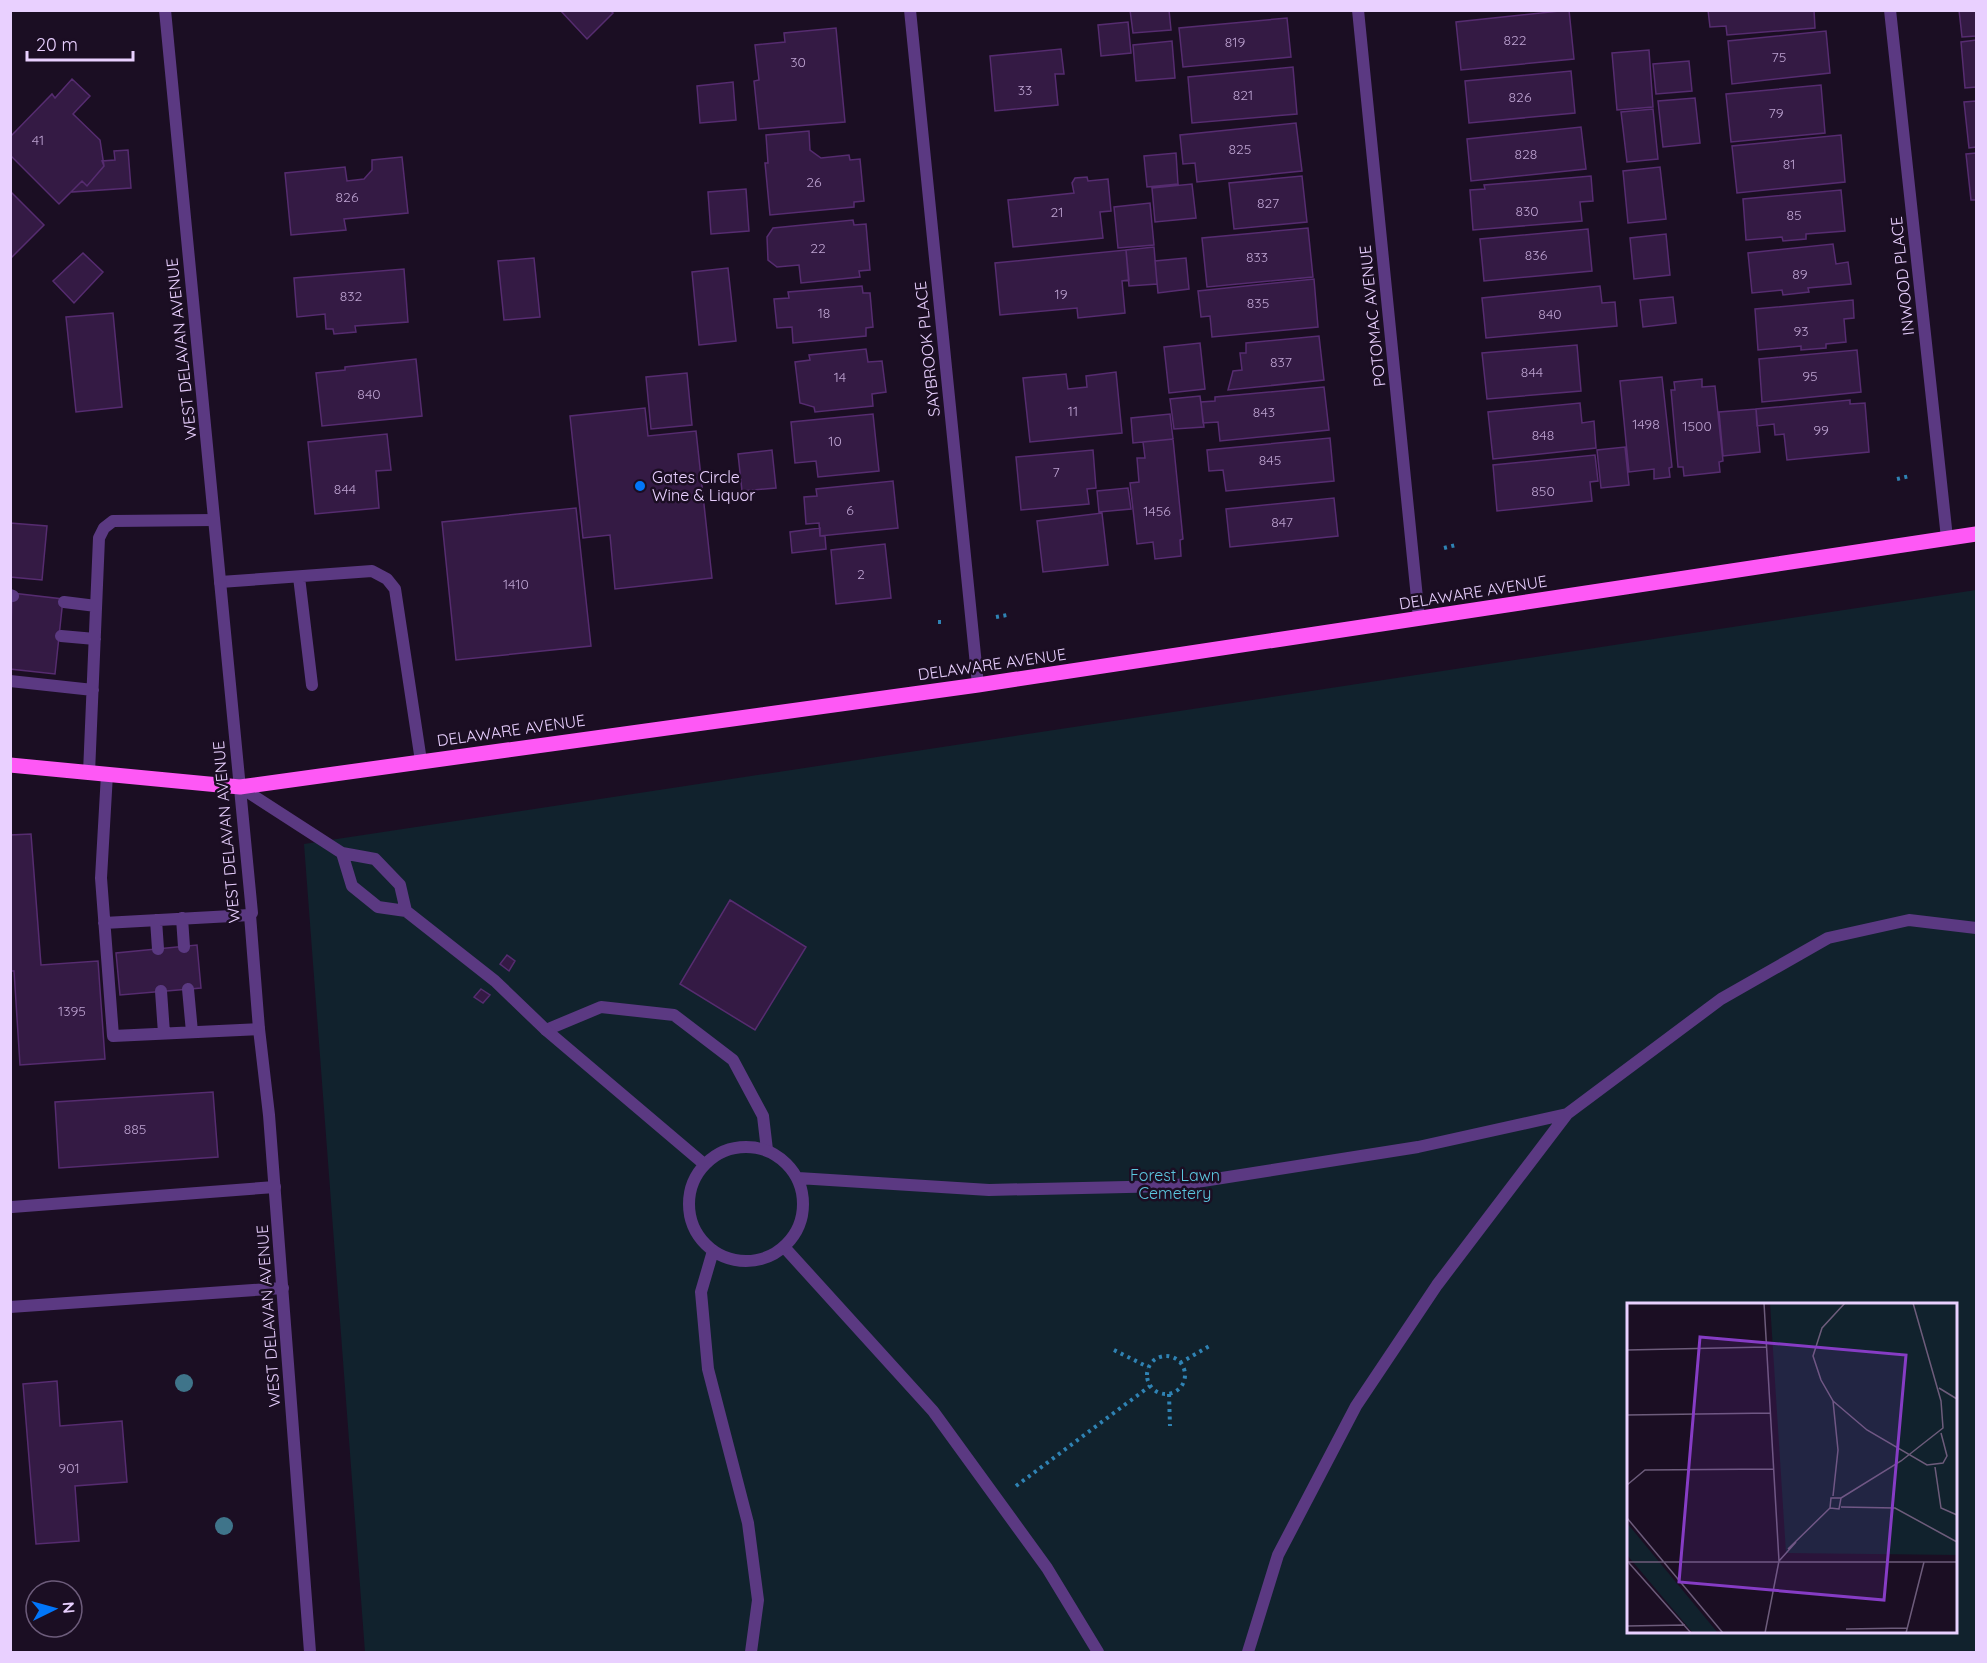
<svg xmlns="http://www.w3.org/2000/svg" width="1987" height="1663" viewBox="0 0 1987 1663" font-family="Quicksand,sans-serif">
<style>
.green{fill:#11222d;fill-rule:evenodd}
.building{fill:#341a44;stroke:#562c70;stroke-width:1.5}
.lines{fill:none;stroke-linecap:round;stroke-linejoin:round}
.path{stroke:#2f83b4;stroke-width:4;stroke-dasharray:3 4.5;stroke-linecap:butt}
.service{stroke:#5b3982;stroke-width:12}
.minor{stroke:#5b3982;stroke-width:12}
.tertiary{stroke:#5b3982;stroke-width:12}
.primary{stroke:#fe58f5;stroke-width:15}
.tree{fill:#3f748a}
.poi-dot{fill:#0276f9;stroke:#1b0e23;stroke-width:2}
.labels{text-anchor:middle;stroke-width:5;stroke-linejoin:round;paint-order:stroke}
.number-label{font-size:14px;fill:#bca2d0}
.street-label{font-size:16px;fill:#e9d0ff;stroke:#1b0e23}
.poi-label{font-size:16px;fill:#e9d0ff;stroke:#1b0e23;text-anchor:start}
.park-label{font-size:16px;fill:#5cc7df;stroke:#1b0e23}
.inset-road{fill:none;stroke:#6d5c7b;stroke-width:1.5}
.view{fill:#863cc5;fill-opacity:0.15;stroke:#863cc5;stroke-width:3}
.inset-edge{fill:none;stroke:#e9d0ff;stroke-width:3}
</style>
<rect width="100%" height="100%" fill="#1b0e23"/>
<path class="green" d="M1976,590V1652H365L304,844ZM1628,1304H1956V1632H1628Z"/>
<path class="building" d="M560,10H610L613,13L587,39Z
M1130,10H1169L1171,30L1133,33Z
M1569,10L1574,59L1461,70L1456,22Z
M1708,10H1814L1815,28L1727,35L1726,26L1710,27Z
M1959,10H1976V36L1962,37Z
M1287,18L1291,57L1183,67L1179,28Z
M1128,22L1131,53L1101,56L1098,25Z
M836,28L845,122L759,129L754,81L759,80L755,45L785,42L784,33Z
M1826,31L1830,73L1732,84L1728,41Z
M1976,40V87L1965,88L1961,42Z
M1172,41L1175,78L1136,81L1133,45Z
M1061,49L1064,74H1055L1058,105L995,111L990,56Z
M1649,50L1653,107L1617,110L1612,53Z
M1689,61L1692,91L1656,94L1653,64Z
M1293,67L1297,114L1192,123L1188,77Z
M1571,71L1575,113L1469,123L1465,81Z
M72,79L90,96L73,114L100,140L104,166L87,186L82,181L59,204L10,155V137L52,94L55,98Z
M733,82L736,120L700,123L697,86Z
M1821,85L1825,133L1731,142L1726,94Z
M1695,98L1700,143L1663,147L1658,101Z
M1976,101V147L1969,148L1964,102Z
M1653,109L1658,159L1627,162L1621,112Z
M1296,123L1302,171L1197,182L1195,163L1183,164L1180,135Z
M1581,127L1586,169L1471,181L1467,139Z
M809,131L810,150L821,158L849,155L850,160L860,159L864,201L854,202V207L770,215L765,163H768L766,135Z
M1841,135L1845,182L1737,193L1732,146Z
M128,150L131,188L71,192L82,181L87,186L104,166L102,161L115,160L114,151Z
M1176,153L1178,184L1147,187L1144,156Z
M1976,153V200H1971L1966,154Z
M402,157L408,213L344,219L346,230L291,235L285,173L345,167L347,181L364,179L372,170V160Z
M1660,167L1666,219L1628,223L1623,171Z
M1302,176L1307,222L1234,229L1229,183Z
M1591,176L1593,201L1580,202L1582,221L1473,230L1470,190L1485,189L1484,185Z
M1087,177L1088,181L1108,179L1111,211L1100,212L1103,238L1013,247L1008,200L1074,193L1072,183L1075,178Z
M1192,184L1196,218L1155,222L1152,188Z
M746,189L749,231L711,234L708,192Z
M1841,190L1845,231L1806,234V239L1783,241L1782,237L1746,240L1743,199Z
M10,191L44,225L10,259Z
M1150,203L1154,245L1118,248L1114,207Z
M853,220L854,225L866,224L870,270L859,271L860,277L801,283L799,265L777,267L768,260L767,237L773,228Z
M1308,228L1313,277L1207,287L1202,238Z
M1588,229L1592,271L1484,281L1480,239Z
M1666,234L1670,275L1634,279L1630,238Z
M1833,244L1836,264L1848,262L1851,284L1808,288L1809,292L1783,295L1782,290L1752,293L1748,253Z
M1154,247L1157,284L1129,286L1126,250Z
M1126,250L1129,280L1122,281L1125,313L1078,318L1077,308L1000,315L995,263Z
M83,253L103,272L74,303L53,281Z
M534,258L540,317L504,320L498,261Z
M1186,258L1189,289L1158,293L1155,261Z
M728,268L736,341L699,345L692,272Z
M404,269L408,322L355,326L356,332L334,334L333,329H326L325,314L297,317L294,278Z
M1314,279L1318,327L1212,337L1210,316L1201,317L1198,291Z
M862,286L863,293H870L873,327L866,328V336L793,343L792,327L777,328L774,299L789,298L788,292Z
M1600,286L1602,303L1615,302L1617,326L1486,338L1482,298Z
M1673,297L1676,323L1643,327L1640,300Z
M1853,300L1854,318L1844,319L1846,342L1826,344V348L1801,350V346L1758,350L1755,309Z
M113,313L122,407L76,412L66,317Z
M1319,336L1324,380L1228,390L1233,371L1242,370L1240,353H1246V343Z
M1200,343L1205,389L1169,393L1164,347Z
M1577,345L1581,391L1487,399L1482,353Z
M866,349L868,362L882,361L886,392L872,394L873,406L815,412L814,407L800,403L795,362L810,360L809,355Z
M1857,350L1861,392L1762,402L1759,359Z
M416,359L422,416L322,426L316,373L345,370V367Z
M1116,372L1122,433L1030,442L1023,378L1066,374L1068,389L1087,387L1086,376Z
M687,373L692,425L651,429L646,377Z
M1662,377L1672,467L1669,468L1670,477L1654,479V469L1629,472L1620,381Z
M1702,379V387L1715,386L1723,461L1719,462L1720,472L1684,476L1683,467H1678L1671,390H1675L1674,382Z
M1324,387L1329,430L1220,441L1218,422L1203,423L1201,402L1215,401V397Z
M1200,396L1204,427L1174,429L1170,399Z
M1850,400V404L1865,403L1869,452L1787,460L1784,434L1775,435L1774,424L1757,426L1756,409Z
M1580,403L1582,423L1594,421L1596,448L1493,459L1488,412Z
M645,408L648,436L696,431L712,578L615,589L610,535L583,538L570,416Z
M1756,409L1760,452L1723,456L1719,412Z
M873,414L879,471L818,477L816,461L795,463L791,422Z
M1170,414L1173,439L1133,443L1131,418Z
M387,434L391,470L376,471L379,508L315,514L308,442Z
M1330,438L1334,481L1226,491L1223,470L1209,471L1207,450Z
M1173,439L1183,539L1180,540L1181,556L1155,559L1153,542L1137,544L1130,483L1139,482L1137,458H1145L1143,442Z
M1625,447L1629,485L1601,488L1597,450Z
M772,450L776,488L742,491L738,454Z
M1093,450L1096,488L1087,489L1089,504L1021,510L1016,457Z
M1595,455L1598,481L1590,482L1592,501L1497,511L1493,465Z
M893,481L898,528L820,536L819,523L806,524L804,497L817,496L816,489Z
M1128,488L1131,509L1099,512L1097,491Z
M1334,498L1338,536L1230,547L1226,509Z
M576,508L591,646L456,660L442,522Z
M1102,513L1108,565L1043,572L1037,521Z
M10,523L47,526L42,580L10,577Z
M820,528V536H825L826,549L792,553L790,532Z
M885,544L891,598L836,604L831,550Z
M12,593L63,599L55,674L10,669Z
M31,834L41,965L98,961L105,1059L20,1065L14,971H10V835Z
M730,900L806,947L755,1030L680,984Z
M197,945L201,988L120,995L116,953Z
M507,955L515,961L509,971L500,964Z
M481,989L490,995L483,1003L474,997Z
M213,1092L218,1157L59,1168L55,1102Z
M57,1381L60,1426L122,1421L127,1482L75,1486L79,1541L36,1544L23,1384Z"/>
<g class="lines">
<path class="path" d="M1897,479L1910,476
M1444,548L1456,545
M996,617L1007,615
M938,622H943
M1114,1350L1148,1367
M1147 1375a19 19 0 1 1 38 0a19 19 0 1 1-38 0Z
M1180,1363L1211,1345
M1169,1394L1170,1426
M1016,1486L1150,1386"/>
<path class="service" d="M299,577L312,685
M220,582L372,571L387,579L395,589L421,761
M10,595L13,596
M64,602L96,606
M61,636L95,639
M10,681L93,690
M89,773L99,538L104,528L113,521L214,520
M107,774L101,878L113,1036L259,1029
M182,918L184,947
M156,920L158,949
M104,923L250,915
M188,989L192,1032
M161,991L164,1033
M546,1030L601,1007L674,1015L733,1060L763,1116L767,1150
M12,1207L275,1187
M10,1307L283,1288"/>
<path class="minor" d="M910,10L978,685
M1358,10L1419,618
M1890,10L1947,538
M240,787L342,853L375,859L400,885L406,911
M342,853L352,886L378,907L406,911L495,981L546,1030L704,1164
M689 1204a57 57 0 1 1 114 0a57 57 0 1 1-114 0Z
M798,1178L989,1190L1171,1186L1418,1147L1567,1114L1721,999L1828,938L1909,920L1976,928
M785,1248L933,1411L1047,1568L1098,1652
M713,1251L701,1292L708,1369L748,1523L758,1600L751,1652
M1248,1652L1278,1555L1356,1406L1437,1285L1567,1114"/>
<path class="tertiary" d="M165,10L252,913L250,915L259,1029L269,1115L310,1652"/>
<path class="primary" d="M10,765L240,787L978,685L1976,534"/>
</g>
<g class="tree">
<circle cx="184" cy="1383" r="9"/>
<circle cx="224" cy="1526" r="9"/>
</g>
<circle class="poi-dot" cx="640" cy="486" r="6"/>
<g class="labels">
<g class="number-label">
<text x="1515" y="45">822</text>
<text x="1235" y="47">819</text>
<text x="1779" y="62">75</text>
<text x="798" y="67">30</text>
<text x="1025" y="95">33</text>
<text x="1243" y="100">821</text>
<text x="1520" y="102">826</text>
<text x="1776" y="118">79</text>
<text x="38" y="145">41</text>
<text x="1240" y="154">825</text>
<text x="1526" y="159">828</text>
<text x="1789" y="169">81</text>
<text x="814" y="187">26</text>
<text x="347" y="202">826</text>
<text x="1268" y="208">827</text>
<text x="1527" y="216">830</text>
<text x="1057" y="217">21</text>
<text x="1794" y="220">85</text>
<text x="818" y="253">22</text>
<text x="1536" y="260">836</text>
<text x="1257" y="262">833</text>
<text x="1800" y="279">89</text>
<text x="1061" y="299">19</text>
<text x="351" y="301">832</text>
<text x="1258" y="308">835</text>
<text x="824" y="318">18</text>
<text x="1550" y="319">840</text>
<text x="1801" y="336">93</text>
<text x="1281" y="367">837</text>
<text x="1532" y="377">844</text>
<text x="1810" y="381">95</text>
<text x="840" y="382">14</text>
<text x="369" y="399">840</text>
<text x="1073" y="416">11</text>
<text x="1264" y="417">843</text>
<text x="1646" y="429">1498</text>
<text x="1697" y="431">1500</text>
<text x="1821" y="435">99</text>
<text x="1543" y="440">848</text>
<text x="835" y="446">10</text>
<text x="1270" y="465">845</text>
<text x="1056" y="477">7</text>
<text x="345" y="494">844</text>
<text x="1543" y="496">850</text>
<text x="850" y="515">6</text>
<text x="1157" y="516">1456</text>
<text x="1282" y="527">847</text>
<text x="861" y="579">2</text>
<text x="516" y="589">1410</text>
<text x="72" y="1016">1395</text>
<text x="135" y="1134">885</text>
<text x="69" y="1473">901</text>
</g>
<g class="street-label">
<text transform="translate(1902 276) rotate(-96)" y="6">INWOOD PLACE</text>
<text transform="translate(1372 316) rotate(-96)" y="6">POTOMAC AVENUE</text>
<text transform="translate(181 349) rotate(-96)" y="6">WEST DELAVAN AVENUE</text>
<text transform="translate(927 349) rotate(-96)" y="6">SAYBROOK PLACE</text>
<text transform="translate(1473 592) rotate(-9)" y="6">DELAWARE AVENUE</text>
<text transform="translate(992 664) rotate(-8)" y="6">DELAWARE AVENUE</text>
<text transform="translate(511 730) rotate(-8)" y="6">DELAWARE AVENUE</text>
<text transform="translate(226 832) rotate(-95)" y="6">WEST DELAVAN AVENUE</text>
<text transform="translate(268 1316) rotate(-94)" y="6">WEST DELAVAN AVENUE</text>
</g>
<g class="poi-label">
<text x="652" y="483">Gates Circle<tspan x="652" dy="18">Wine &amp; Liquor</tspan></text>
</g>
<g class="park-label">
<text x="1175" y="1181">Forest Lawn<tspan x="1175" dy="18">Cemetery</tspan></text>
</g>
</g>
<g transform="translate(1627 1303)">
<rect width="330" height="330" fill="#1b0e23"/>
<path d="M143,0H330V252L159,250ZM0,220L91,330H66L0,252Z" fill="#11222d"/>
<path class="inset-road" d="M137,0L152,258L138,330M0,47L139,44M312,85L330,96M206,98L240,127L300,162L316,160L320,153L314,130M0,112L144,110M308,164L314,205L330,212M0,182L18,167L147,166M206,193L211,147L206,98L194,77L186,53L195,25L218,0M214,195L274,158L316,125L314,98L286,0M214,204L268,205L330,239M0,215L96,330M161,246L203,205L204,195H214L212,206L203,205M152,258L169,239M0,259H330M2,260L64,330M0,323L58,322M219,326L280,325M279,330L297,259"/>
<path class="view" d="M73,34L279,52L257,297L52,279Z"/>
<rect width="330" height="330" class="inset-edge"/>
</g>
<rect width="1987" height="1663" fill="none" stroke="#e9d0ff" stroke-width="24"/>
<g transform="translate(54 1609) rotate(85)"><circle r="28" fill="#1b0e23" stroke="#6d5c7b" stroke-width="1.5"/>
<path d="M0-4.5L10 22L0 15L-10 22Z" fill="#0276f9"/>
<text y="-9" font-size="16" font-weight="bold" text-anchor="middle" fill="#e9d0ff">N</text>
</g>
<path d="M27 51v9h106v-9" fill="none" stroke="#e9d0ff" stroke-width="3"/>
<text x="36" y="51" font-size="18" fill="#e9d0ff" stroke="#1b0e23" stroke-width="4.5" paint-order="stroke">20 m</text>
</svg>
